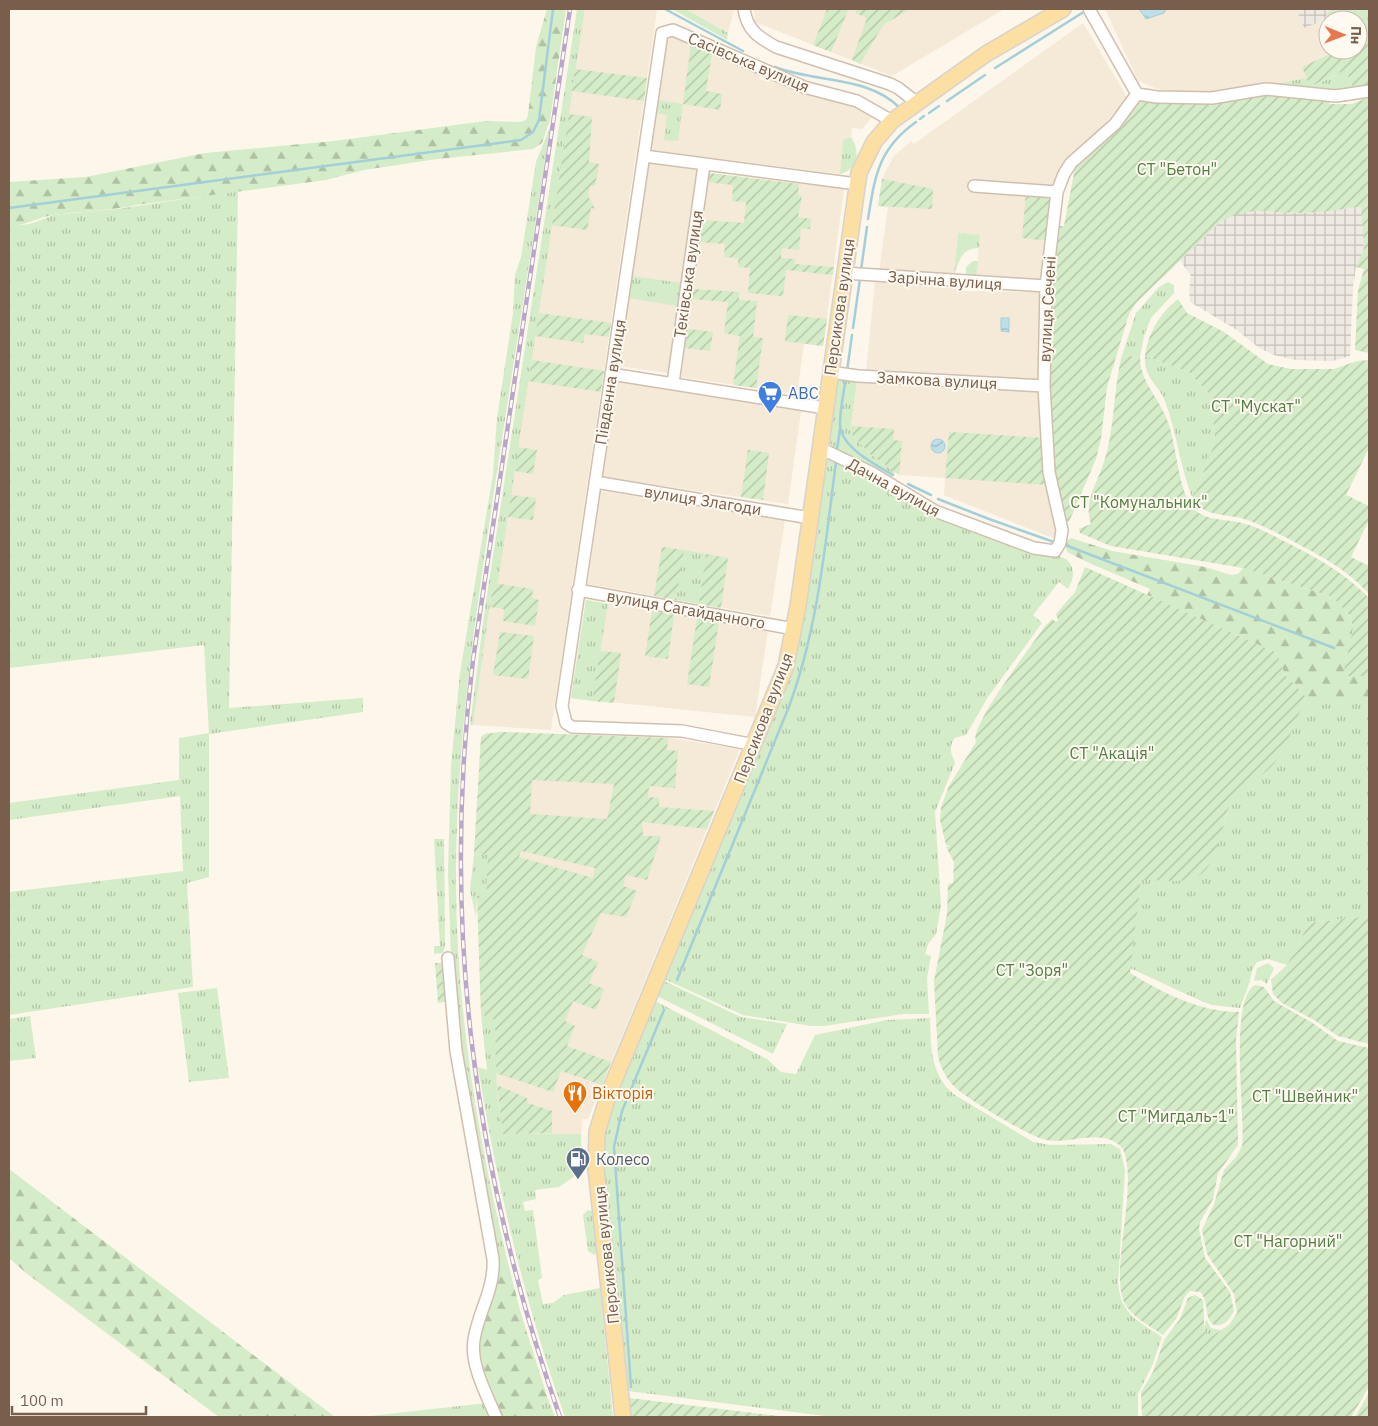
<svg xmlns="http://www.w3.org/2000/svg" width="1378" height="1426" viewBox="0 0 1378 1426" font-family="'IBM Plex Sans',sans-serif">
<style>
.residential{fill:#f5e9d8}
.industrial{fill:url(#industrial-grid)}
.grass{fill:url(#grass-tufts)}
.forest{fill:url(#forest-firs)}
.garden{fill:url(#garden-furrows);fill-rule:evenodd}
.water{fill:url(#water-waves);stroke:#a3cfda}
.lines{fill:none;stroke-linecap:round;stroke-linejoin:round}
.stream{stroke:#a3cfda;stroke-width:2.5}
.minor-casing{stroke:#d0bfae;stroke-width:14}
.major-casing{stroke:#d9d2cd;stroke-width:18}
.minor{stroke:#fff;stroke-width:11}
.major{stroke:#fcdfa2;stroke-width:15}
.rail-casing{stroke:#baa6c9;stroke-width:4.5}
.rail{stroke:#fffaf1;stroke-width:2.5;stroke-dasharray:8;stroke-linecap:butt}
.labels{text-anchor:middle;stroke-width:4;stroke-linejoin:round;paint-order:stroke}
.street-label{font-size:16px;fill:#795e4c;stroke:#fffaf1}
.park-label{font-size:16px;fill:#527f42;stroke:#fffaf1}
.shop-label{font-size:16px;fill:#366cbe;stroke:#fffaf1;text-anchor:start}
.food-label{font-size:16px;fill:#c56008;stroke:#fffaf1;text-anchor:start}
.service-label{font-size:16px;fill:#4e5e75;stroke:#fffaf1;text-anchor:start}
</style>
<defs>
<pattern id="industrial-grid" width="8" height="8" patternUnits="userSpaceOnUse" patternTransform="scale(1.25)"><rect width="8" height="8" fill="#eee9e2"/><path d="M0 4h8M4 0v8" fill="none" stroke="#c6c0b9"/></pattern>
<pattern id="grass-tufts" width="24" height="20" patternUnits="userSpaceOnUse" patternTransform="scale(1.25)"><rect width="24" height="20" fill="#d4ecc7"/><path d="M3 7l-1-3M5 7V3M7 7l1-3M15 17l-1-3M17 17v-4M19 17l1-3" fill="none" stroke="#b1c2a4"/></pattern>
<pattern id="forest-firs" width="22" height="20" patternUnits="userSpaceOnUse" patternTransform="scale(1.25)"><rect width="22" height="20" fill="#d4ecc7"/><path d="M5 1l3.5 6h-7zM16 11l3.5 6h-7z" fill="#b1c2a4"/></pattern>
<pattern id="garden-furrows" width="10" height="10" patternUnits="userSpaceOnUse" patternTransform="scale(1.25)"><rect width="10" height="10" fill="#d4ecc7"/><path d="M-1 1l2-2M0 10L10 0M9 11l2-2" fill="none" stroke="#b1c2a4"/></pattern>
<pattern id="water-waves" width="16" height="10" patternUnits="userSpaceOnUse" patternTransform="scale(1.25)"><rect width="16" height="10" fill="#bde0e8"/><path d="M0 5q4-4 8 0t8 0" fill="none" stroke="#9eb9be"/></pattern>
</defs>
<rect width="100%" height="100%" fill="#fdf6ea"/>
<path class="residential" d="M585,9L657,10L551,730L473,725L493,583H498Z
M686,9H734L728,33Z
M754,9H1004L892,76L755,22Z
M1105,9H1296L1304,28L1328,19V50H1338L1302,67L1306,78L1220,93H1168L1138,81Z
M1083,23L1127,97L1103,126L1070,154L1061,166L1053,190L1043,281L976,278L980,235L958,233L954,276L879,272L888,207L878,206L882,179L894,156L911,141L914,144Z
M671,35L760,74L759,79L769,82L770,78L799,90L843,101L872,117L862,129L852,128L851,137L843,140L840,174L651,150L668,38Z
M651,163L697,170L668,373L619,366L648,165Z
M709,173L844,189L823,346L804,344L797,394L681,377Z
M875,282L958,288V291L1040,292L1039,382L866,371Z
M857,381L1041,392L1058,540L944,495L945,478L899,475L870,454L850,432Z
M617,382L801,411L788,504L603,477Z
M601,491L785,520L770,616L588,584Z
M586,600L768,630L755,717L571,698Z
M500,732L670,738L740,749L588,1119H582L581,1134H503L497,1092L495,1020L481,1014L477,895L487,855L474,854L481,737L485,734Z"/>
<path class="industrial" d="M1296,9H1353L1304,28Z
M1361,207L1364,248L1356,267L1353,287L1350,356L1333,361L1295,360L1274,355L1259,348L1237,330L1190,302L1189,290L1191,276L1180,260L1220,222L1233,214L1245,210L1301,213Z"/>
<path class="grass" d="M577,9H585L498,583H493L473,725H470L485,608Z
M672,9H686L728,33L727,40Z
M1333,9H1369V39L1358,43V20H1328L1326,15Z
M1345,70L1356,93L1264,86L1306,78L1311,87Z
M658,100L683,104L678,141L664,140L667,115L656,113Z
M550,127C532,246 513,366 495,485C476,612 457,738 456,867C455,1001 476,1130 507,1259H497L459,1053L451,958L448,872L451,765L460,673L493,474L497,418L513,313L515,275L521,257L536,162Z
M851,137C861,152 858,169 840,174L843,140Z
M238,191L229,708L363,698V712L209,734V877L187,883L193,987L9,1015V892L183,871L180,796L9,820V803L179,780V738L209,733L204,645L9,668V226L30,224L54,215L117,209Z
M958,233L980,235L979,248C961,248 959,261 954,276Z
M978,261L976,278L966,276V267L973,261Z
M632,276L681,283L677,306L629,298Z
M1168,282L1174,285V293L1151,318L1144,336L1140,357L1122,355L1136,313L1159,287Z
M1145,356L1189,372L1211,396L1215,442L1193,499C1180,468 1177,433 1165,401C1157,382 1144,379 1145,356Z
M838,379L857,381L850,432L870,454L895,472L890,479L834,448L829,442Z
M829,459L893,488L1066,559C1076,568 1074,578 1068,589L1059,582L1033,615L1042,623L988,697L966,735L955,738C948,747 951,753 955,763L935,812L941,906L936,934L928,944L925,954L931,956L927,978L929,1014H903L824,1026H811L743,1015L664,979L776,706L825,463Z
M684,550L706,554L699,604L676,600Z
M586,600L608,604L592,701L571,698Z
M1306,697H1368L1369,916L1309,923L1287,965L1268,959L1257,962L1252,970L1250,981L1240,1008L1212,1005L1201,1001L1130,968L1141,880H1185L1212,861L1231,802L1240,789L1270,768L1277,759Z
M434,839H444L445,945L443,953L434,954V946H440Z
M474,854L488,855L486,898L477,895L476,917L470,890Z
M1268,963L1274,968L1267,984L1262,980L1254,981L1257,968Z
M664,981L741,1017L787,1024L773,1054L657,996Z
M217,988L229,1078L189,1082L178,993Z
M655,1001L767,1059L781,1072L796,1074L815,1035L887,1020L930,1018C931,1046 930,1076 955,1095L1033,1142L1051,1145L1111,1144L1120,1149L1125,1170L1118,1283C1121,1315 1138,1321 1162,1337L1152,1366L1138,1394V1417H833L628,1391L603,1182L601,1144L610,1108Z
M481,1014L495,1019L497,1092L503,1134H581L582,1171L559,1187L535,1190L536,1199L523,1202L525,1211L533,1210L542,1278L538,1280L543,1304L553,1303L564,1295L600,1288L613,1417H565C525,1304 497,1186 478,1067L487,1070Z
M30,1016L36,1058L9,1061V1019Z
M588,1210L594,1212L598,1252L594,1255L588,1251L583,1215Z
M1206,1319L1211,1328L1220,1330L1205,1341L1203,1338Z
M548,1399L555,1417H535L538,1406Z
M487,1403L493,1417L370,1416Z"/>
<path class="forest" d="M547,9H566L550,120L542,143L533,149L437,159L364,170L326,180L136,205C109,211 82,211 54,215C38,217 26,226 9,226V182L86,177L205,153L334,141L486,121L521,122L526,120L528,115L536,47Z
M1071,538L1112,551L1205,567L1231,575L1238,574L1243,568L1333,597L1341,605L1350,617L1353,628L1344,676H1369L1368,697H1306L1285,675L1277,653L1147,595L1150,589L1087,562L1067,552L1065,542Z
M9,1169L335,1417H219L26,1273L9,1258Z
M497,1259H507L521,1314L548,1399L538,1406L535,1417H500L482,1372L476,1349Z"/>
<path class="garden" d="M827,9L848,10L831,52L813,45Z
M857,9H910L883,25L860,64L852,60L867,18L855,13Z
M1369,39V89L1356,93L1345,70L1310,87L1302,67L1338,50H1358V43Z
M691,44L712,53L706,91L722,94L720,110L683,104Z
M575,69L647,78L644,101L572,91Z
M1253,93L1330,99L1329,104H1352L1369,97V353L1355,350L1358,290L1364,269L1356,267L1364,248L1361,207C1341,209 1320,213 1299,213C1268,213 1249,205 1220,222L1136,303L1129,314L1107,387L1101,439L1096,459L1069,522H1066L1054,479L1050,421H1052V413H1050L1051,302L1055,301V289L1051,288L1060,226H1064L1075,168L1119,125L1138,103L1147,100Z
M569,114L592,117L589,162L599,164L595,186H590L588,196L595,209L591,208L587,230L552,225Z
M709,173L799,184L798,195H802L798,217L811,219L810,229L801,228L799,250L782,248L781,258L795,259V264L834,267L833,275L786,270L783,296L748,293L750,268L738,267V258L724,257L725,244L699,242L702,220L744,223L746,202L732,201L733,185L707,182Z
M882,179L933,189L932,209L878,206Z
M1026,193L1054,195L1048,241L1022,238Z
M693,289L739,292V300L757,301L753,337L763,338L756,388L733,385L740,336L724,333L728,302L692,299Z
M1178,299L1187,313L1224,332L1268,364L1291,369H1334L1357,361L1369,360V448L1346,495L1369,506V520L1351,557L1369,566V594C1346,568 1317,554 1287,538C1272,531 1257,522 1241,518C1223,514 1203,516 1193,499L1215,442L1211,396L1189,372L1145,356C1149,331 1159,315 1178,299Z
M539,313L611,323L609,337L585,334L583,343L535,336Z
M788,315L827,319L823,346L785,341Z
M688,329L713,332L710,351L685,348Z
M1122,355L1140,357C1140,382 1159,397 1168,422C1177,447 1177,485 1192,507C1203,521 1226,519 1242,523C1255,526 1268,533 1280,539C1313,556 1343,571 1369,598V676H1343L1353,628L1350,616L1333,597L1243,568L1111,546L1080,533L1079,529L1091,524C1083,500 1097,485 1104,462C1115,429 1113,390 1122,355Z
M532,360L604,371L601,392L528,381Z
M851,426L894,429L893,440L902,441L899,475L870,454L850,432Z
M949,432L1044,438L1049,485L945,478Z
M518,447L537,450L533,474L515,471Z
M748,450L769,453L763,500L741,497Z
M511,495L536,498L533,520L508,517Z
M662,547L684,550L676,600L654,596Z
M706,554L728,558L721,608L699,604Z
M1085,567L1277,653L1285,675L1306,697C1296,719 1288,748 1272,766C1260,779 1241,784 1232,801C1220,823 1222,862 1198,876C1183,885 1158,879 1141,880L1130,973C1163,993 1200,1012 1239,1012L1236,1039L1238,1145L1218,1173L1213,1199L1200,1222L1199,1229L1205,1258L1230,1292L1234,1311C1230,1319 1224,1327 1214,1325C1203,1318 1210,1301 1200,1292L1190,1291L1185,1296L1176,1319L1163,1335C1152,1327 1135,1319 1127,1307C1106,1279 1140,1187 1123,1149C1104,1126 1072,1145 1046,1140C1030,1137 971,1101 957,1089C948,1082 940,1067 938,1056L934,981L947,914L948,884L953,883L954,862L946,847L950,846L946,845L940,820L941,807L949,786L976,742C968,727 1034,643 1045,626L1052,619L1056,622L1058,620L1056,614L1075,592Z
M493,583L533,589L532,598L539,600L535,626L503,621L504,609L490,607Z
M652,611L674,615L668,659L645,656Z
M697,618L719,622L709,687L687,684Z
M500,632L534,636L528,679L493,675Z
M600,651L621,653L614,703L592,701Z
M500,732L668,738L667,750L678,751L675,788L649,786L648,797L659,798V807L714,811L707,829L642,822L643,836H661L647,880L626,875L623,886L637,891L626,917L601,913L582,955L598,962L589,983L604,989L596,1010L573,1001L565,1021L575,1026L567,1046L611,1062L602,1085L561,1071L553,1092L496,1073L495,1020L481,1014L477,895L486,898L488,855L474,854L481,737L485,734ZM532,780L614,784L607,819L530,814ZM521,851L595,868L593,878L519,857Z
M1369,916V1044L1338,1036L1314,1020L1282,1003L1273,994L1271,980L1287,965L1309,923Z
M435,963H446L449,1001L438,1003Z
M1255,985L1264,987L1274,1001L1311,1022L1338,1041L1369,1048V1387L1351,1417H1142L1141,1392L1153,1372L1164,1340L1180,1319L1188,1298L1195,1295L1203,1300L1205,1340L1229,1325L1237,1313L1234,1294L1207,1254L1202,1230L1214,1204L1224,1170L1236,1157L1242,1146C1246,1116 1228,1000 1255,985Z
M497,1085L527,1098L528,1103L552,1111V1133L503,1134Z
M1369,1393V1417H1355Z
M629,1398L788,1417H631Z"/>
<path class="water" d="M1139,9H1166L1164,13L1146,19Z
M1001,318H1009V332L1001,331Z
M931 446a7 7 0 1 1 14 0a7 7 0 1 1-14 0Z"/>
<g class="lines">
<path class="stream" d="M665,9L743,51
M775,67C816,83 867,75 900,108
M995,68L1082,13
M947,101L985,75
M929,113L939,106
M920,119L924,116
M9,208L521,140L533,132L539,120L553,9
M868,219C875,176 878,149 916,122
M861,270L867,227
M853,328L860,279
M847,371L852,335
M846,377C844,392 840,409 840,424C840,447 876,465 893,475
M837,450L840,429
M908,484L931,495
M938,499L989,519L1054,542
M1065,545L1334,648
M677,980L788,709C818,630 825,546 836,462
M631,1387L614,1147L622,1111L664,1010"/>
<defs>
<path id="minor" d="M744,9C747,30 758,37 776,47L890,84L898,88L916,102
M1089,9L1137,94
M1137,94L1157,97L1212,98L1266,89L1336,96L1369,91
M644,156L857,184
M974,186L1057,192
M844,273L1046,286
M830,372L858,376L1044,386
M611,374L825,408
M673,383L704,165
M820,448L872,473L935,511L1034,548L1055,551L1060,543L1062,530L1049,472L1044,386L1046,286L1057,192L1064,174L1071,163L1115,124L1137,94
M595,482L810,518
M578,590L794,629
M755,745L682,731L572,727L566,723L562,706L662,33L673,30L804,87L857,101L892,121
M448,958L456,1051L493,1259C495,1289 478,1312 474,1340C470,1365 487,1395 496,1417"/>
<path id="major" d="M623,1417L596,1169L597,1132L609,1093L786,666L798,606L859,173L874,142L892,121L986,54L1063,9"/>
</defs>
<use href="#minor" class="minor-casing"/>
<use href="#major" class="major-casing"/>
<use href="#minor" class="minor"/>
<use href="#major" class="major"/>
<defs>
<path id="rail" d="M560,1417C473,1169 441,922 473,660L570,9"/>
</defs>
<use href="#rail" class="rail-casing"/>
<use href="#rail" class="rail"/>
</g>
<defs>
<symbol id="supermarket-pin" viewBox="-11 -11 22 30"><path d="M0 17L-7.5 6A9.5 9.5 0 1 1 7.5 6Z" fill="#3f7fe0" stroke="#fffaf1"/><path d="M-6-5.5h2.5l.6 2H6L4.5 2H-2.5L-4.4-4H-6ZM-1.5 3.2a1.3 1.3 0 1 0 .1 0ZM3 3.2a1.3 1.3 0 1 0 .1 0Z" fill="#fff"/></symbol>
<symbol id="restaurant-pin" viewBox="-11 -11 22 30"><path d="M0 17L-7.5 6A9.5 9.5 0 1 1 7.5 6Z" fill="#e8710a" stroke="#fffaf1"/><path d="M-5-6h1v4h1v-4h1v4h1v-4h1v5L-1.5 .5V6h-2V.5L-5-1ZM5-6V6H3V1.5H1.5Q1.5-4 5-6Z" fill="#fff"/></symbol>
<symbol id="fuel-pin" viewBox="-11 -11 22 30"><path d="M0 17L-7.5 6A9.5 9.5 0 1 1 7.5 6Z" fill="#5c6f8a" stroke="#fffaf1"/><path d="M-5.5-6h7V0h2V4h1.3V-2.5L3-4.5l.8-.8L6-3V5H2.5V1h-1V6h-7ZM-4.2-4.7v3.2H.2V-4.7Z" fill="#fff"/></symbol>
</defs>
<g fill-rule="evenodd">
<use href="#supermarket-pin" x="756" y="379" width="28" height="38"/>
<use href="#restaurant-pin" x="561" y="1079" width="28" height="38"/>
<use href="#fuel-pin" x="564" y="1145" width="28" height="38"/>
</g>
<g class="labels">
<g class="street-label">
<text transform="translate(749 62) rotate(23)" y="6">Сасівська вулиця</text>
<text transform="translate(688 274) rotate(-82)" y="6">Теківська вулиця</text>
<text transform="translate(945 280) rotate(4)" y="6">Зарічна вулиця</text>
<text transform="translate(839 307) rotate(-82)" y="6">Персикова вулиця</text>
<text transform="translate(1047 309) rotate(-87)" y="6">вулиця Сечені</text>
<text transform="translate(937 380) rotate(3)" y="6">Замкова вулиця</text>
<text transform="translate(610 382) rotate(-81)" y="6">Південна вулиця</text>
<text transform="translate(894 487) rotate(29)" y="6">Дачна вулиця</text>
<text transform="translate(703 500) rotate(9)" y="6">вулиця Злагоди</text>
<text transform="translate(686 609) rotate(10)" y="6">вулиця Сагайдачного</text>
<text transform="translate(763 718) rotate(-69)" y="6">Персикова вулиця</text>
<text transform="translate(606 1255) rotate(-96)" y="6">Персикова вулиця</text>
</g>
<g class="park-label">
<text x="1177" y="175">СТ "Бетон"</text>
<text x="1256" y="412">СТ "Мускат"</text>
<text x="1139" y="508">СТ "Комунальник"</text>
<text x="1112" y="759">СТ "Акація"</text>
<text x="1032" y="976">СТ "Зоря"</text>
<text x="1305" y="1102">СТ "Швейник"</text>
<text x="1176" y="1122">СТ "Мигдаль-1"</text>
<text x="1288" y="1247">СТ "Нагорний"</text>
</g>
<g class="shop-label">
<text x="788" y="399">ABC</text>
</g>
<g class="food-label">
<text x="592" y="1099">Вікторія</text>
</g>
<g class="service-label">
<text x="596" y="1165">Колесо</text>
</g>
</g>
<rect width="1378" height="1426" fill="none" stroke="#795e4c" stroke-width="20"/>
<g transform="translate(1343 35) rotate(91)"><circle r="24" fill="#fffaf1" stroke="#c9bcaf"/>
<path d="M0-4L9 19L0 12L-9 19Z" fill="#e9774d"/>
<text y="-8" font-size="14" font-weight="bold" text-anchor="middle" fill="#795e4c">Пн</text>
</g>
<path d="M12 1406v8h134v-8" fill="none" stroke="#795e4c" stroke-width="2.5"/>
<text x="20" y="1406" font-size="15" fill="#795e4c" stroke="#fffaf1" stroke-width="4" paint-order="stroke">100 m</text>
</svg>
